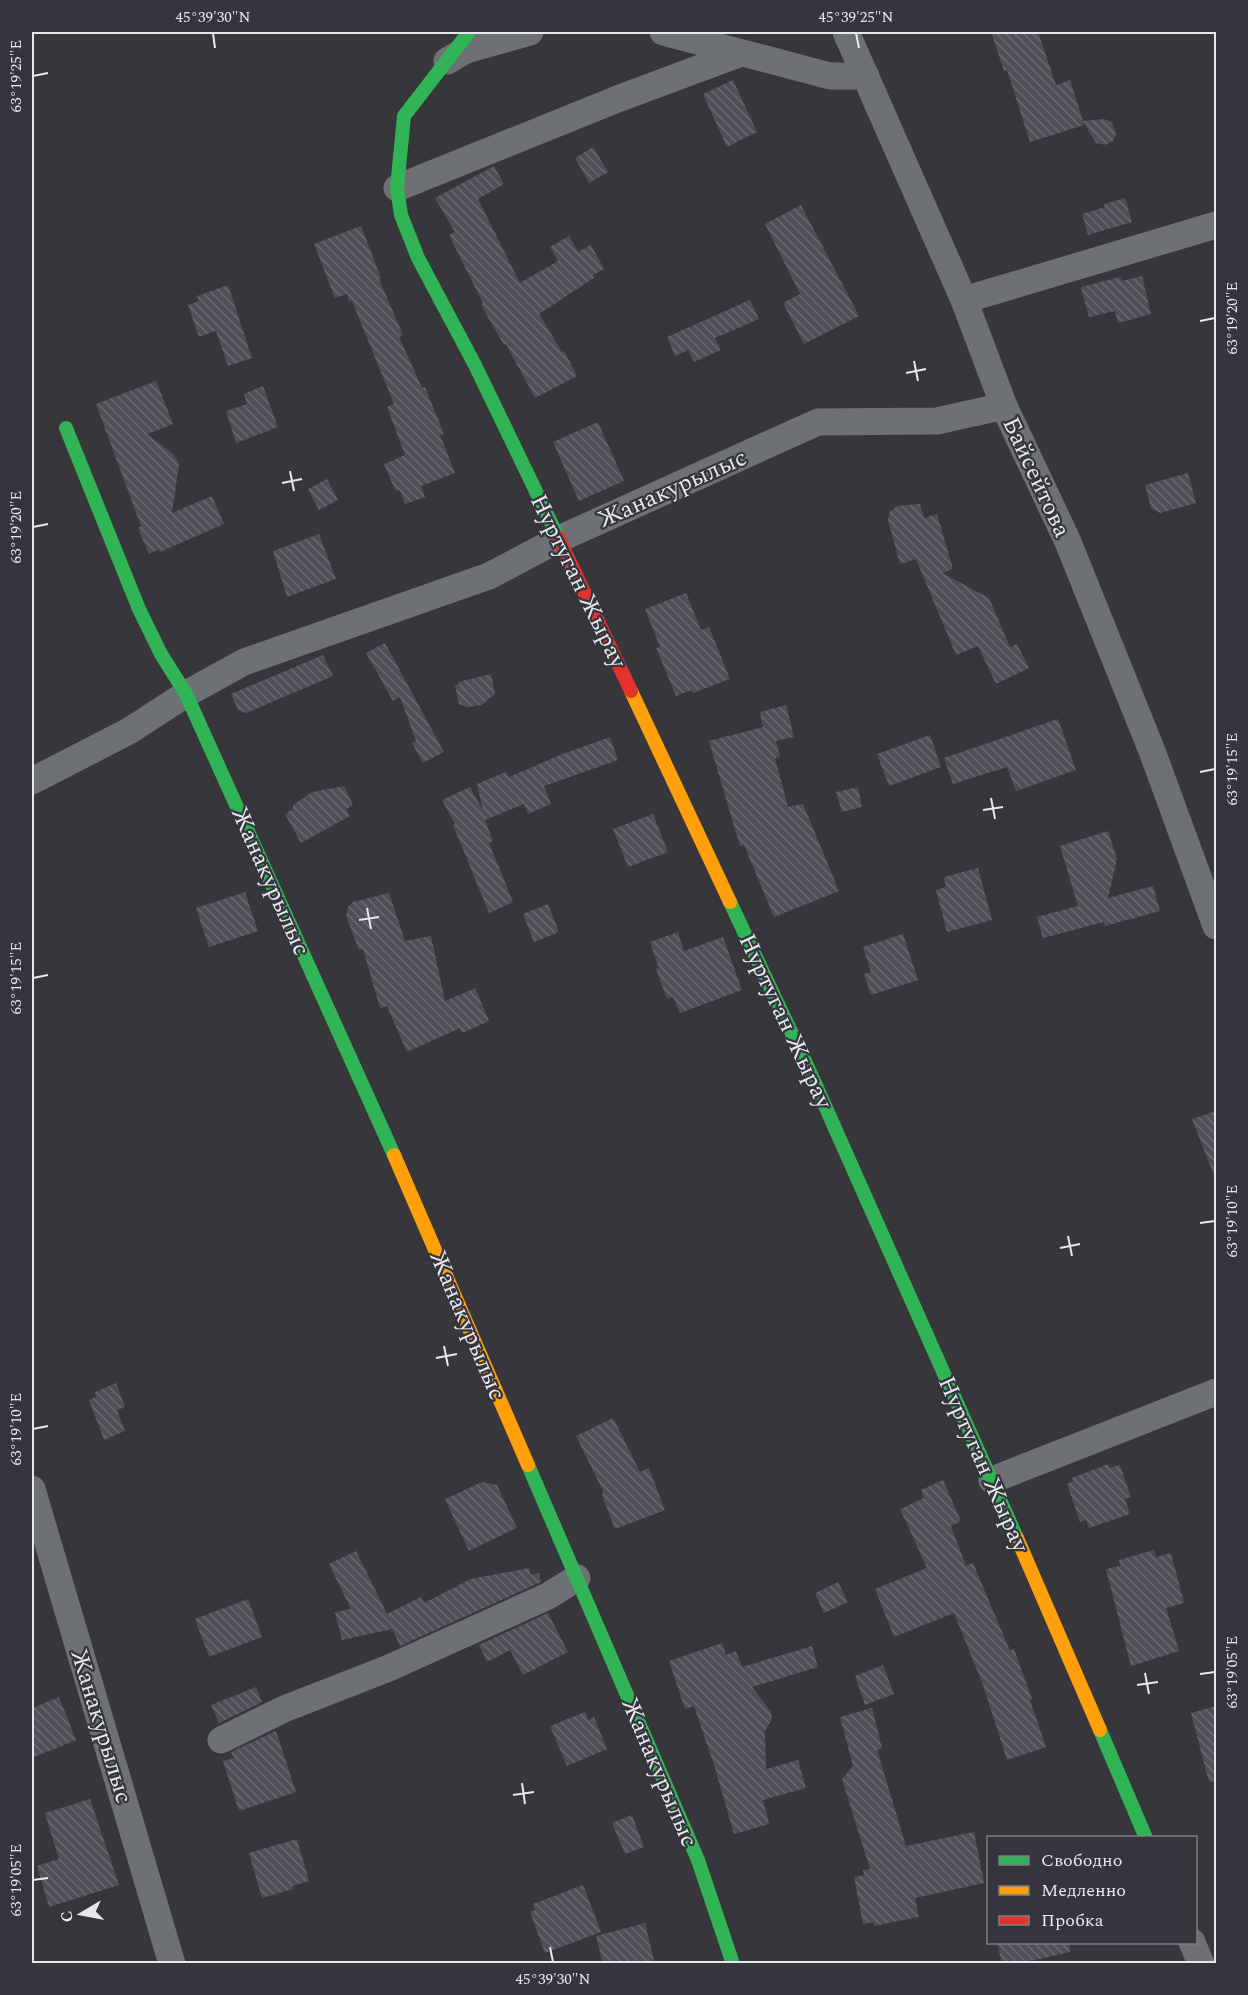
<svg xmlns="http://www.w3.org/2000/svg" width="1248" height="1995" viewBox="0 0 1248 1995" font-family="Spectral,serif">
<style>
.building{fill:url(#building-back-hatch)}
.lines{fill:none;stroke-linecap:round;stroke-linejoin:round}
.street{stroke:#6d7075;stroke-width:27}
.fast{stroke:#30b455;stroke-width:14}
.slow{stroke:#ff9f0a;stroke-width:14}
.jam{stroke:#e5322d;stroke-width:14}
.ticks{fill:none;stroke:#e7e8ed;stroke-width:2}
.labels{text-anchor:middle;stroke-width:4.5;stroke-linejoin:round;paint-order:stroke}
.street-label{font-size:24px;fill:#e7e8ed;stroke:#34353d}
.neatline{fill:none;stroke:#e7e8ed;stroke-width:2}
.ticks-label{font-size:15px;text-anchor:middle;fill:#e7e8ed}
</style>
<defs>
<pattern id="building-back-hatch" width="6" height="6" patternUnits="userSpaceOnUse" patternTransform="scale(1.5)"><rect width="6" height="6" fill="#514e58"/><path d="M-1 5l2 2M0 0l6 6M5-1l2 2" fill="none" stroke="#6a6870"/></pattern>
</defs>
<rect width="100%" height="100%" fill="#36363b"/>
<path class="building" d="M991,32H1038L1056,85L1070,80L1083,121L1104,119L1112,122L1116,134L1113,141L1105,145L1096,143L1084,123V125L1030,142L1007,70L1004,71Z
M733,80L757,132L727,147L703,94Z
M593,147L608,172L589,183L575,158Z
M494,166L504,184L478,199L520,283L558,261L550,247L569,236L578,252L591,245L604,269L593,275L594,278L539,314L562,352L564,351L577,376L535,398L506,344L504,345L481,305L483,303L449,235L455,232L435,198Z
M1125,198L1132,222L1088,235L1082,214L1105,207L1104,204Z
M801,205L859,316L804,344L783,303L800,294L765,224Z
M361,226L381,278L379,279L403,335L399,337L422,388L425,387L444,434L440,435L455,473L421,486L425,497L405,504L400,491L395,490L384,464L405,455L387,407L394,404L352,301L349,302L347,294L335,298L314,244Z
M1142,276L1151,314L1118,323L1115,311L1089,317L1081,287L1120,277L1122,281Z
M228,285L252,358L228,366L216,331L199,337L188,305L199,301L197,296Z
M750,300L759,319L715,338L721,350L694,362L688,350L675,356L667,337Z
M156,381L173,424L147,434L174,455L179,464L172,513L212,496L224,524L160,552L159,549L149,554L138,528L141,526L96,404Z
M263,386L278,427L236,443L226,411L247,404L244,394Z
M598,422L624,481L579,501L553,442Z
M1188,473L1196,503L1160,513L1151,508L1145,485Z
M327,479L338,500L319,510L308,489Z
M920,504L924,518L937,514L953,569L942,573L989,598L1010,647L1017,644L1029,668L996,684L978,646L956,655L916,559L900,564L888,520L890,511L898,506Z
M319,534L336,579L287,597L273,551Z
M686,593L701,630L709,627L730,679L693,693L692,690L676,696L656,648L660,647L645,609Z
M385,643L411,691L405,694L411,691L444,752L423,763L412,743L416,741L400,697L393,701L366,653Z
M323,655L333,676L246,713L238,710L231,694Z
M491,674L495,694L481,705L467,707L459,704L455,685L459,684L458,682Z
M786,705L794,737L776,741L780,757L775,758L788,807L803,804L839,891L774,917L744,845L740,846L709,741L763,727L760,712Z
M1058,719L1076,770L1016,791L1007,767L953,784L944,758Z
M930,735L941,767L889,786L877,754Z
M610,737L618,760L544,786L551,804L528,814L524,804L485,820L493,841L489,843L513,902L489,913L453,825L455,824L442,800L470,787L483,811L477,784L506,772L509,777L560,755Z
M344,786L353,805L346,809L350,816L301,843L285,814L293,809V805L312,792Z
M858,787L862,807L842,812L836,792Z
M653,814L668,852L628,867L613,829Z
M1108,831L1117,859L1108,898L1153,886L1160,911L1105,926L1104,922L1043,938L1037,917L1078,906L1060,846Z
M978,868L992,920L947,932L936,890L946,887L944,877Z
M245,892L258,931L209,947L196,908Z
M389,893L405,941L431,936L445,1001L475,988L489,1021L462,1033L460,1028L407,1052L387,1006L380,1008L363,949L359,950L346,916L348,907L353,902Z
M548,904L559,932L534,942L523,914Z
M678,932L684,951L723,937L742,990L680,1013L673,997L667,999L656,969L659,968L650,942Z
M903,934L918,980L871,995L864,974L871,972L863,947Z
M1216,1111V1178H1215L1192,1119Z
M116,1383L125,1407L117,1410L125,1431L104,1440L89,1400L96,1397L95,1392Z
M613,1418L640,1472L649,1468L665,1510L615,1529L602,1495L603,1491L576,1436Z
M1108,1464L1110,1468L1120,1465L1131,1497L1125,1499L1130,1514L1089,1528L1086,1520L1080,1522L1067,1484L1073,1481L1072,1478Z
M943,1480L961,1521L951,1526L966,1566L973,1563L1008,1646L1010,1651L1014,1649L1032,1699L1030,1700L1046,1747L1007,1760L983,1685L954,1613L894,1637L875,1589L927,1568L900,1509L924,1498L921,1490Z
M482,1482L497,1485L517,1528L469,1551L445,1499Z
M1154,1550L1156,1557L1171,1553L1184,1603L1166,1608L1179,1651L1131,1666L1106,1569L1120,1566L1119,1560Z
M356,1551L387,1614L421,1597L424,1603L471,1579L529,1568L531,1575L539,1573L541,1582L400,1646L392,1629L342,1640L335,1612L351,1609L329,1564Z
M838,1582L848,1602L824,1613L815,1593Z
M248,1599L262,1637L209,1657L195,1619Z
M548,1613L568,1652L523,1675L510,1650L487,1662L479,1645Z
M722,1643L726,1655L736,1651L742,1667L812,1646L818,1667L752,1687L771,1712L772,1719L765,1731L766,1769L798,1760L806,1788L763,1800L769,1824L734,1834L715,1768L694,1706L685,1709L669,1661Z
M883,1665L894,1694L865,1705L855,1676Z
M256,1687L262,1702L219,1723L211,1705Z
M59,1697L76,1740L32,1758V1708Z
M1216,1706V1781L1209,1782L1191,1713Z
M872,1708L882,1748L877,1750L906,1846L974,1832L984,1883L915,1898L919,1917L874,1926L873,1922L863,1924L854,1877L864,1875L863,1870L870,1869L842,1779L853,1766L840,1717Z
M585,1712L588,1720L594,1717L607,1749L567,1766L550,1726Z
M276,1731L296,1792L239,1811L223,1761L234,1758L231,1752Z
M90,1799L119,1885L49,1907L37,1866L59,1859L45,1813Z
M632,1815L644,1847L625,1854L612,1823Z
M297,1839L309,1881L292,1886L293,1889L262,1898L249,1853Z
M583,1885L601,1932L545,1953L530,1912L535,1910L533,1904Z
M645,1923L655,1964H603L596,1936Z
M997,1942H1069L1070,1952L1017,1964H1002Z"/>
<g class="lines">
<path class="street" d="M663,32L830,76H866
M846,32L964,300L1004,406L1068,542L1152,751L1216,926
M447,61L466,50L530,32
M397,188L620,98L741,53
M964,300L1216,225
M32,781L129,731L186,694L244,662L489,576L559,539L818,422L937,421L1004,406
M992,1480L1216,1392
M32,1489L172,1964
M221,1740L284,1709L389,1668L548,1596L577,1578
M1192,1942L1201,1964"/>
<path class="fast" d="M469,32L404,116L397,188L401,215L418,258L475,365L558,537
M66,428L139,609L161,654L186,694L394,1155
M730,902L810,1072L1017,1538
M528,1465L698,1860L733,1964
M1100,1730L1146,1838"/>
<path class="slow" d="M631,691L730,902
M394,1155L528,1465
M1017,1538L1100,1730"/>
<path class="jam" d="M558,537L631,691"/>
</g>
<path class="ticks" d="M213,33L215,48M856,33L859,48M33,76L48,73M1200,321L1215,318M914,361L918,381M906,373L926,369M290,471L294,491M282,483L302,479M33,527L48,524M1200,772L1215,769M991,798L995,819M983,810L1003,807M367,908L371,929M359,920L379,917M33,978L48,975M1200,1223L1215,1221M1068,1236L1072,1256M1060,1248L1080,1244M444,1346L448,1366M436,1358L457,1354M33,1429L48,1426M1145,1673L1149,1694M1200,1674L1215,1672M1137,1685L1158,1682M522,1783L525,1804M513,1795L534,1792M33,1880L48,1878M550,1947L553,1962"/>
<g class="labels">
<g class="street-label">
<text transform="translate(1037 477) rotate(65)" y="8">Байсейтова</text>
<text transform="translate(672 488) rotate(-24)" y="8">Жанакурылыс</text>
<text transform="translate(579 581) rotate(64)" y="8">Нуртуган Жырау</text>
<text transform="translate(271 881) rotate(66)" y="8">Жанакурылыс</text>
<text transform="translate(786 1021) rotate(65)" y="8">Нуртуган Жырау</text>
<text transform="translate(468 1325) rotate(67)" y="8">Жанакурылыс</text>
<text transform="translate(984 1464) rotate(66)" y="8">Нуртуган Жырау</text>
<text transform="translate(102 1726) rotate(73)" y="8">Жанакурылыс</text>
<text transform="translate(660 1772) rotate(67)" y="8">Жанакурылыс</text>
</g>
</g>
<rect width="1248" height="1995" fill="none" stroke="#34353d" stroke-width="66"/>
<rect x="987" y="1836" width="210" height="108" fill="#34353d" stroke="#7c7d83" stroke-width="1.5"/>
<rect x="999" y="1856" width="30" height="9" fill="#30b455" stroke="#7c7d83" stroke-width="1.5"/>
<text x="1041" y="1866" font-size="18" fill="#e7e8ed">Свободно</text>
<rect x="999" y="1886" width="30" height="9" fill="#ff9f0a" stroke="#7c7d83" stroke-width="1.5"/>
<text x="1041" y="1896" font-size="18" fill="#e7e8ed">Медленно</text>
<rect x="999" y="1916" width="30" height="9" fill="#e5322d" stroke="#7c7d83" stroke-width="1.5"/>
<text x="1041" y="1926" font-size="18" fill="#e7e8ed">Пробка</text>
<g transform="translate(81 1914) rotate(260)" stroke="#34353d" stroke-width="4.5" paint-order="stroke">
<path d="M0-4.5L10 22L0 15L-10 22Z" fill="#e7e8ed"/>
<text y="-9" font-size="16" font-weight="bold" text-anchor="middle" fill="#e7e8ed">С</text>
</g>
<rect x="33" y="33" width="1182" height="1929" class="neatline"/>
<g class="ticks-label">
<text x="213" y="22">45°39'30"N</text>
<text x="856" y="22">45°39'25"N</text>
<text transform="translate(16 76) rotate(-90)" y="5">63°19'25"E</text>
<text transform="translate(1232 318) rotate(-90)" y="5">63°19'20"E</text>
<text transform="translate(16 527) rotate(-90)" y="5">63°19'20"E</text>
<text transform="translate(1232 769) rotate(-90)" y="5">63°19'15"E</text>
<text transform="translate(16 978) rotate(-90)" y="5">63°19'15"E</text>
<text transform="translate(1232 1221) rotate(-90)" y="5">63°19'10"E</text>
<text transform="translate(16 1429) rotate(-90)" y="5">63°19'10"E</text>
<text transform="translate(1232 1672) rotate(-90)" y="5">63°19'05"E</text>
<text transform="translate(16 1880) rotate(-90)" y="5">63°19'05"E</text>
<text x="553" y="1984">45°39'30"N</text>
</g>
</svg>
